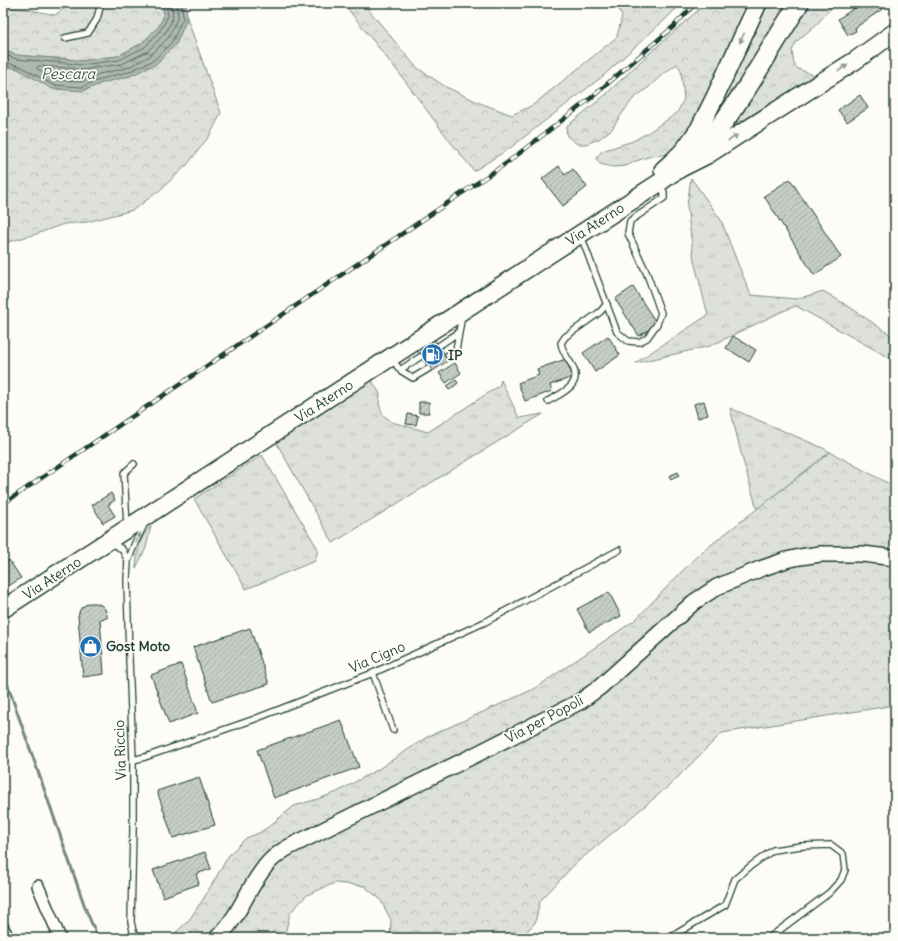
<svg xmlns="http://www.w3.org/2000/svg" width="898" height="941" viewBox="0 0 898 941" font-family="Delius,sans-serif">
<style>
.grass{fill:url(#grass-tufts);stroke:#7e8e88}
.forest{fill:url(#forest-crowns);stroke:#7e8e88}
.water{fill:url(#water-ripples);stroke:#75877f}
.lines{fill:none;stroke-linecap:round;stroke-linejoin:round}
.shore{stroke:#586e66;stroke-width:1}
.stream{stroke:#75877f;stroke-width:3}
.building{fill:url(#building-hatch);stroke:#1f3d34}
.service-casing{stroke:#1f3d34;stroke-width:8}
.minor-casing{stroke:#1f3d34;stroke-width:14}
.secondary-casing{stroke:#1f3d34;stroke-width:18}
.primary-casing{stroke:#1f3d34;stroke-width:20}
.motorway-casing{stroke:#1f3d34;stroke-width:22}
.service{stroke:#fdfcf7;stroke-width:5.5}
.minor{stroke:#fdfcf7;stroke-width:11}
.secondary{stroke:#fdfcf7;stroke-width:15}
.primary{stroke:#fdfcf7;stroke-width:17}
.motorway{stroke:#fdfcf7;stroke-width:19}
.rail-casing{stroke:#1f3d34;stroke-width:4.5}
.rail{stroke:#fdfcf7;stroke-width:3;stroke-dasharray:9;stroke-linecap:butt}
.oneway{fill:#8e9c96}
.labels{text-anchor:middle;stroke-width:3.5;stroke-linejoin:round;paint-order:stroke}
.street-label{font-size:14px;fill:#1f3d34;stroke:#fdfcf7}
.poi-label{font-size:14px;font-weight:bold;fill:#1f3d34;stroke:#fdfcf7;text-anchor:start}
.water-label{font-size:15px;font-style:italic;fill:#435c53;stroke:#fdfcf7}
</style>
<defs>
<pattern id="grass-tufts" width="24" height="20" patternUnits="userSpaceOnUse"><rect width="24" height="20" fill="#dde0db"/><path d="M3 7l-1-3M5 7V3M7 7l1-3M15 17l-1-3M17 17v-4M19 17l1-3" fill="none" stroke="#bdc1bd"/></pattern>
<pattern id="forest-crowns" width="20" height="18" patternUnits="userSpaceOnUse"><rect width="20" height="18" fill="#dde0db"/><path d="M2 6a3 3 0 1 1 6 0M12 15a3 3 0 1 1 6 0" fill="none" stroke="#bdc1bd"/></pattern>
<pattern id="water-ripples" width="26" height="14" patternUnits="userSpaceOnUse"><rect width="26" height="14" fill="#aeb8b1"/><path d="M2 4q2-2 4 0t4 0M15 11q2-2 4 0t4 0" fill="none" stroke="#8d9791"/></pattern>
<pattern id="building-hatch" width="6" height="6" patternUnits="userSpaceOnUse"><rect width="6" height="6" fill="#c6cdc7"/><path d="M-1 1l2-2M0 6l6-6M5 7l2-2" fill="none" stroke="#aab1ac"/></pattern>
</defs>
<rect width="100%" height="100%" fill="#fdfcf7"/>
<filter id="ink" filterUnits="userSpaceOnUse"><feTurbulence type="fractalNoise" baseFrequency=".025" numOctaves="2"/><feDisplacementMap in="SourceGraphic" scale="8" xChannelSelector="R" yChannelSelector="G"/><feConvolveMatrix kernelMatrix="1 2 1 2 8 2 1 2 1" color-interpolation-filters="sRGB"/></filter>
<g filter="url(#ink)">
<path class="grass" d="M764,3H791L724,111L719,110L717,105Z
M691,178L721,220L738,264L751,295L797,299L823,291L851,308L895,338V361L796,306L783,311L710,346L636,363L641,359L708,315L694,261L687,206Z
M371,379L380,394L379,404L383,415L392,422L428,432L499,386L501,380L519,418L543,414L333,543L276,442Z
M730,408L823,448L830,452L757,509L742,457Z
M262,455L318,549L315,561L246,589L194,499Z
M151,526L146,548L136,568C137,551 139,538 151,526Z"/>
<path class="forest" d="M71,3H162L164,15L159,26L142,43L118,56L101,58L81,61L68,59L39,57L16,55L3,50V8L26,9L55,15Z
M343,3H363L416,67L446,87L480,103L512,115L533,105L617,37L622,16L615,3H682L669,16L603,76L510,148L474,171L449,140L399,73Z
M706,3H754L716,88L675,154L651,156L636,161L626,166L613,167L600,164L596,158L602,151L633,141L649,132L677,113L684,99L681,70L677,64L662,75L649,87L633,99L621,115L612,129L599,139L586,144H577L567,136L566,127L604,96L641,61Z
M807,3H833L830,9L818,23L796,42L792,51L794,64L798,69L814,75L746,122C741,124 738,125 735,120Z
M187,18L221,113L210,135L187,165L159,191L133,210L87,222L64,224L36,234L5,243L3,241V65L18,69L30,76L83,91L102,83L130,76L176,44Z
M830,452L895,487V553L759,564L639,646L578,696L302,834L219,929L209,938H170L189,920L204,898L229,855L246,838L259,833L268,827L294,806L318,799L337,792L364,777L377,770L427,737L534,689L635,620L698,555Z
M845,559L895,564V705L722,733L670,785L575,864L540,901L535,923L520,938H390L391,920L380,899L364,886L335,883L307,895L290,913L284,938H225L262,880L282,857L534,731L697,607L720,591L802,562Z"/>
<path class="water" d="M162,3H186L187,18L176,44L156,64L130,76L102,83L83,91L52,89L18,69L3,65V50L17,55L39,57L68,59L81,61L101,58L118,56L142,43L159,26L164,15Z"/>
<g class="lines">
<path class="shore" d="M171,3L173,17L166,32L148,51L122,64L81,70L67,68L39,66L37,67V69L55,80L81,82L99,74L127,68L150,56L168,38L178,17L177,3
M3,54L16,59L39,61L67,63L81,65L119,60L145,47L162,28L168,16L166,3
M3,62L20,66L53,85L82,87L101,79L128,72L154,60L172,42L183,18L182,3"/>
<path class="stream" d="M3,672L48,800L86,910L98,938"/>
</g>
<path class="building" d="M862,3H886L888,5L855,28L856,31L848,35L838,19Z
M860,95L868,108L847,122L838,110Z
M559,166L565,175L573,169L587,187L563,206L542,179Z
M790,179L841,257L814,275L764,196Z
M633,287L657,324L639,336L615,299Z
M608,336L620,355L595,372L583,353Z
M733,336L756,350L749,362L726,348Z
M434,339L449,360L431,372L417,350Z
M566,359L573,377L550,385L552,391L525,401L518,383L539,375L537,369Z
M455,363L461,373L446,383L439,373Z
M456,380L458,383L449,390L447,386Z
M704,401L708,415L698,418L694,404Z
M419,402H429V413H419Z
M408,414L418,416L416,425L406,424Z
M678,472L679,475L671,479L669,476Z
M111,493L115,500L108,505L115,516L103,523L92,505Z
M9,560L21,578L4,589L3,587V564Z
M609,592L621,616L589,632L577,609Z
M89,603H96L101,605L105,609L107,615V618L100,619L104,674L83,677L78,616L80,610L82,607Z
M250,628L269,684L212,702L193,647Z
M181,664L198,713L169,724L151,675Z
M341,720L359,767L274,798L257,750Z
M199,777L215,825L173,838L157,791Z
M205,852L211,869L196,874L199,884L163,897L153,870Z"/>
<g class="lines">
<defs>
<path id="service" d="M65,38L88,33L97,19L101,3
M581,236L617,332L628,341L639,342L647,338L657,324L661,313L647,274L628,233L630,221L664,198V192L659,185
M440,345L459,332
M448,355L456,350L462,315
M392,359L400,370L413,378L428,369
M400,370L420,357
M548,401C564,392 585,384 570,362C566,356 562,350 561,343L565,337L600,312L607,304
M127,525L124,473L134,464
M109,542L122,549L128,561
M373,673L393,730
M133,760L145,757L252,720L373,673L485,622L619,550
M137,938L133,931L131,922L133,830V760L129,659L127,579L128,561L135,543L145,523
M669,938L725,905L735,879L752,865L773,850L801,846L831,845L843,854L845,870L841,880L829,893L769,938"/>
<path id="minor" d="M38,886L60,938
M3,928L8,938"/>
<path id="secondary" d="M217,938C240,917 248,885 269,862C275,856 282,851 289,847L475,755L581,701L600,687L694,602L717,587L760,569L786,560L800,557L820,554H863L895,558"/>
<path id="primary" d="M663,170L674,160L684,150L699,129L715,97L758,3
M3,609L659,183L675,171L707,155L856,60L895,32"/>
<path id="motorway" d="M675,171L704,145L716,132L725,120L748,86L799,3"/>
</defs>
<use href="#service" class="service-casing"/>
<use href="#minor" class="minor-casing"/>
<use href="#secondary" class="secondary-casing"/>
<use href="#primary" class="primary-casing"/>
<use href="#motorway" class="motorway-casing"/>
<use href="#service" class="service"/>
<use href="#minor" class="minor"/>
<use href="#secondary" class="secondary"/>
<use href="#primary" class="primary"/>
<use href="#motorway" class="motorway"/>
<defs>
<path id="rail" d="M3,504L508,162L591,98L673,27L696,3"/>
</defs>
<use href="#rail" class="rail-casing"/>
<use href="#rail" class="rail"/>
</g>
<defs><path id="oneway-solid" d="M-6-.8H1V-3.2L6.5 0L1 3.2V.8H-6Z"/></defs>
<g class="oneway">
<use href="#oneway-solid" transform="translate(742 38) rotate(114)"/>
<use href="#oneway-solid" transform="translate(843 68) rotate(-33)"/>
<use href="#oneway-solid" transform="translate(733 138) rotate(-33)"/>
<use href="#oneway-solid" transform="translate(138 538) rotate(-65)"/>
</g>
</g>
<defs>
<symbol id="fuel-disc" viewBox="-11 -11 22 22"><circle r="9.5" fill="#1f6fb2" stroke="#fdfcf7"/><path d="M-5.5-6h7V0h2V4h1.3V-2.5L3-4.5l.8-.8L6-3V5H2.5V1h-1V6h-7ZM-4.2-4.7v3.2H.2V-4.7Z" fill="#fff"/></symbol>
<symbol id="shop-disc" viewBox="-11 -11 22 22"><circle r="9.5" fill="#1f6fb2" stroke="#fdfcf7"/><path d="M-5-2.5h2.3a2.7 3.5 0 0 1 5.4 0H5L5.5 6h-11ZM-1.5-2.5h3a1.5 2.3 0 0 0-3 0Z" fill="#fff"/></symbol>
</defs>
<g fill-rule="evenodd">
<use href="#fuel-disc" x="420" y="342" width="25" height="25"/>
<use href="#shop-disc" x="78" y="634" width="25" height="25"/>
</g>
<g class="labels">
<g class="street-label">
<text transform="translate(595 224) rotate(-33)" y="5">Via Aterno</text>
<text transform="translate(324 401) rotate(-33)" y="5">Via Aterno</text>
<text transform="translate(52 578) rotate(-33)" y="5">Via Aterno</text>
<text transform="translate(377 657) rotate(-23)" y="5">Via Cigno</text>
<text transform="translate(544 719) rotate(-28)" y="5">Via per Popoli</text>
<text transform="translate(120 750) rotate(-92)" y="5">Via Riccio</text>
</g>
<g class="poi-label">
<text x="448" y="360">IP</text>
<text x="106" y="651">Gost Moto</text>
</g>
<g class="water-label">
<text x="68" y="79">Pescara</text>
</g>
</g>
<rect width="898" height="941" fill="none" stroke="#fdfcf7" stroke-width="16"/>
<rect x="8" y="8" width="882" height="925" fill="none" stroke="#1f3d34" stroke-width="1.5" filter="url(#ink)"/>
</svg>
